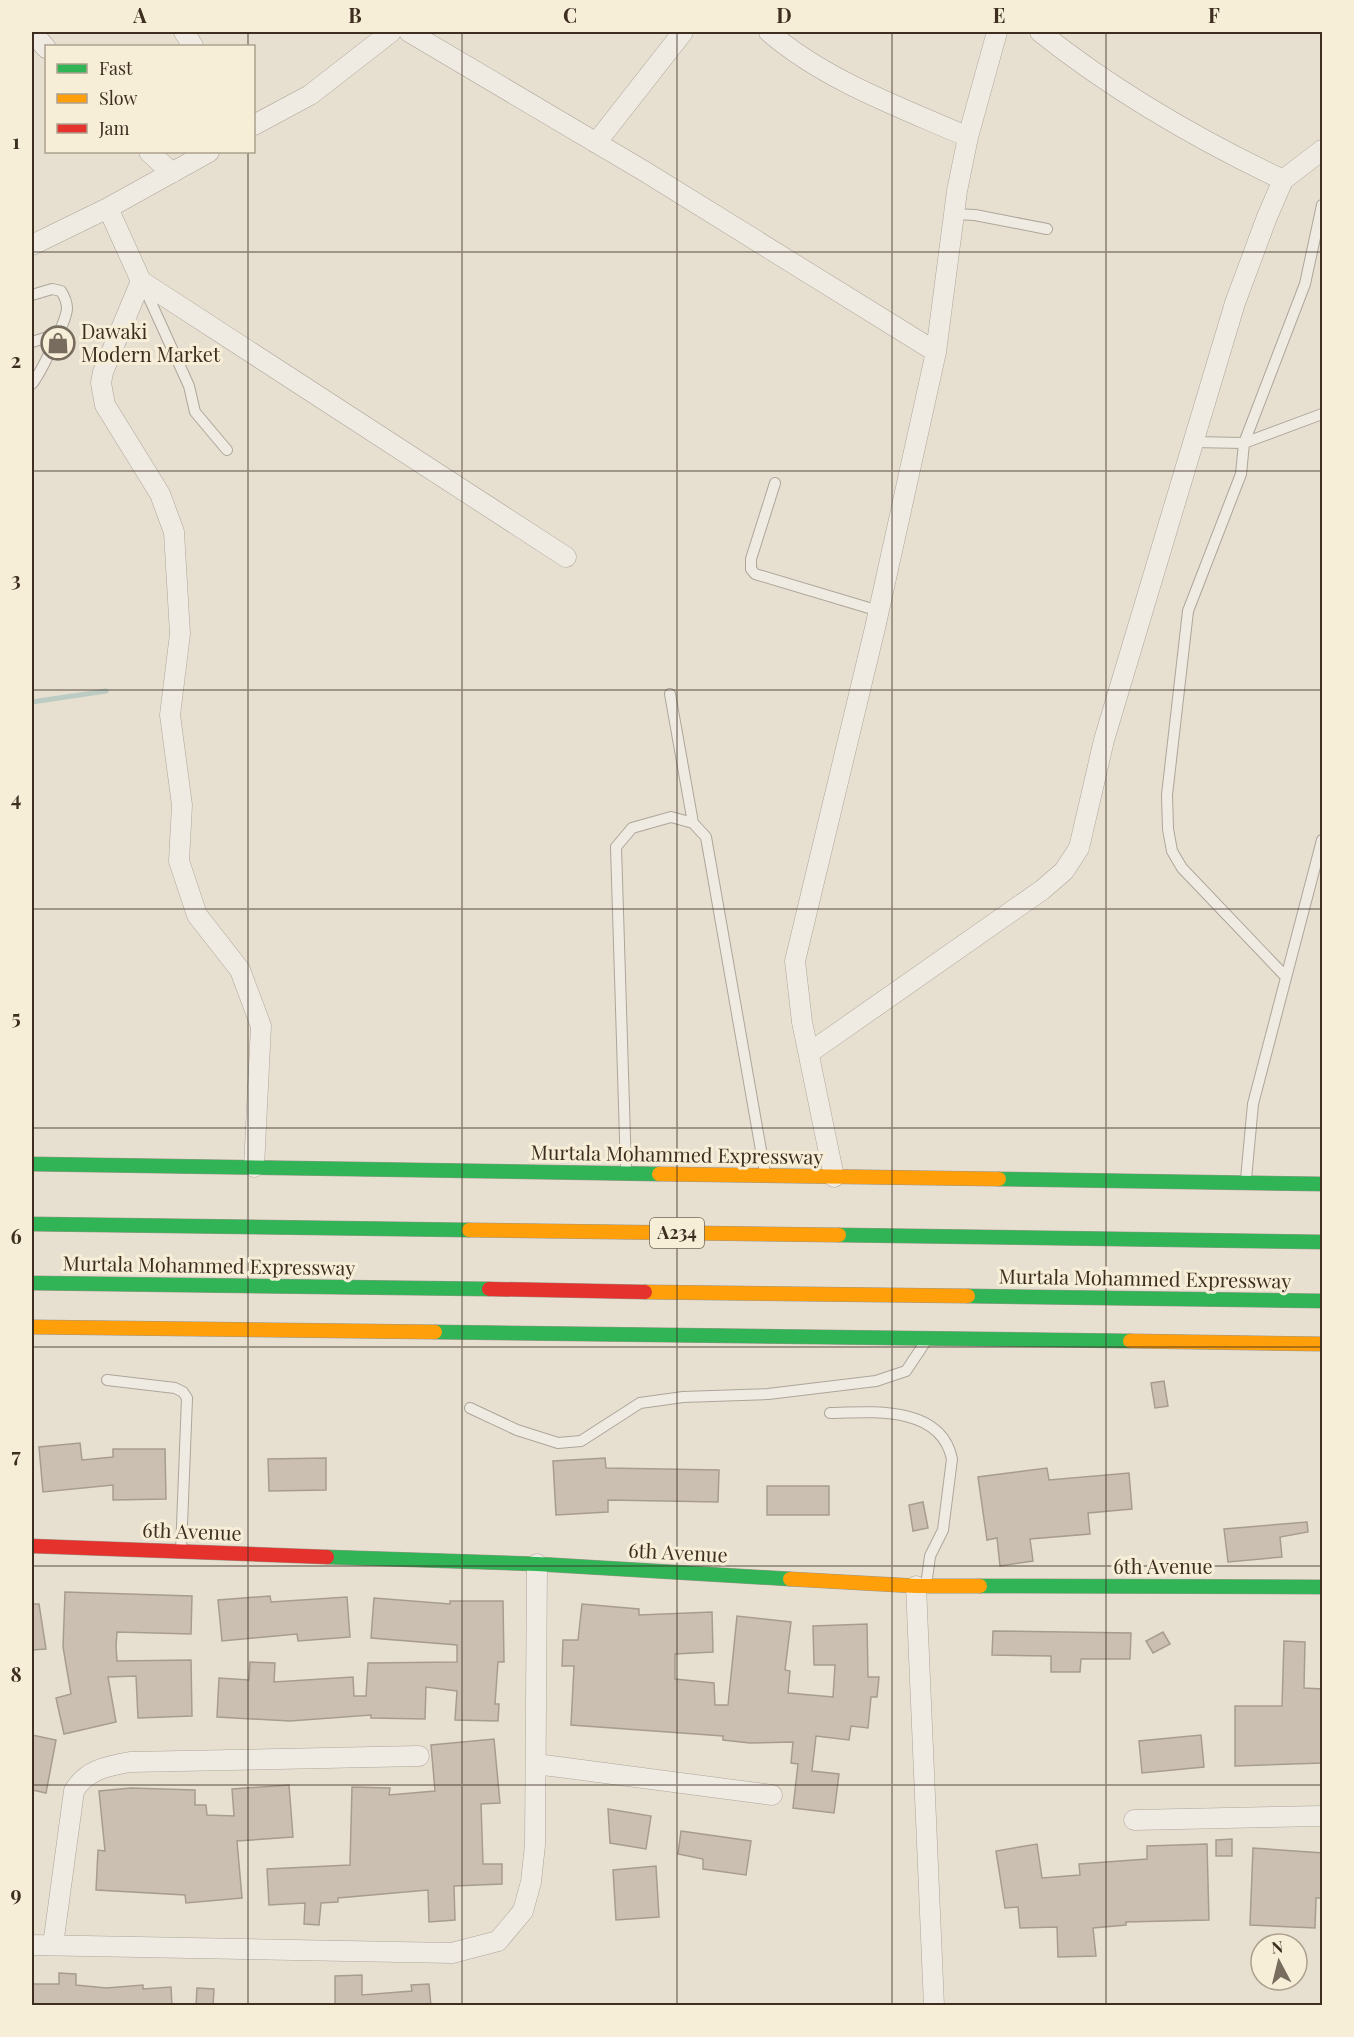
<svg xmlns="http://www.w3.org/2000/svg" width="1354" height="2037" viewBox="0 0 1354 2037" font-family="'Playfair Display',serif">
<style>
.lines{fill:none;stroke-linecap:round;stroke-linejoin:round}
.stream{stroke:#bcccc2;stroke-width:5}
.building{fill:#cbbfb2;stroke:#a89c90;stroke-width:1.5}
.lane-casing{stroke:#ada599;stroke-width:12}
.street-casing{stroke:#ada599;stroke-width:21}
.fast-casing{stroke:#9c958a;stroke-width:15}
.slow-casing{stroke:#9c958a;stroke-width:15}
.jam-casing{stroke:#9c958a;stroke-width:15}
.lane{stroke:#efebe3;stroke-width:10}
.street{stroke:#efebe3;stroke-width:20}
.fast{stroke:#30b455;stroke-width:14}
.slow{stroke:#ff9f0a;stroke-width:14}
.jam{stroke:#e5322d;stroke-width:14}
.grid{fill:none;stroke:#3d2e20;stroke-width:1.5;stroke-opacity:0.55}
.labels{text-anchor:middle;stroke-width:6;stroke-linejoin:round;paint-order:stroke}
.shield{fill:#f7eed8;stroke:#756857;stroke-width:1.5}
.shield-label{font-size:18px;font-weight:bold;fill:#3d2e20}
.poi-label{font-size:20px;fill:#3d2e20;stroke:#f7eed8;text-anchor:start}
.street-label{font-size:20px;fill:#3d2e20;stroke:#f7eed8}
.neatline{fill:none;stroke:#3d2e20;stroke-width:2}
.grid-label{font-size:20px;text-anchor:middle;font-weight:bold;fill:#3d2e20}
</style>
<rect width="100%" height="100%" fill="#e7e0d1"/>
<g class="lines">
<path class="stream" d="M32,702L106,691"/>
</g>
<path class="building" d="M1164,1381L1168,1406L1155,1408L1151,1383Z
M80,1443L82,1460L113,1457V1449H165L166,1499L113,1500V1485L43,1492L39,1447Z
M326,1458V1490L269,1491L268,1459Z
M605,1458L606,1468L719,1470L718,1502L608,1500V1512L556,1515L553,1461Z
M1047,1468L1049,1480L1129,1473L1132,1509L1088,1513L1090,1534L1030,1539L1033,1561L1000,1566L997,1538L987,1540L978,1477Z
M767,1486H829V1515H767Z
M923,1502L928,1528L913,1531L909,1505Z
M1307,1522L1308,1532L1280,1537L1282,1557L1228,1562L1224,1529Z
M65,1592L192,1596L191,1634L117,1632L116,1646L117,1661L191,1660L192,1716L138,1718L136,1676L108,1677L116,1722L64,1734L56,1698L71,1694L63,1647Z
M270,1596L271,1602L347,1597L350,1637L298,1641L297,1634L222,1641L218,1600Z
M374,1598L450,1604V1601H503L504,1662H498L495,1704H499L498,1721L455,1720L457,1691L426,1687L425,1719L371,1718V1715L290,1721L217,1717L219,1678L249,1680L250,1662L275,1663L274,1682L353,1677L354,1696H366L368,1663L457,1662V1645L371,1638Z
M32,1604H39L46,1649L32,1650Z
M582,1604L639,1609V1615L712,1612L713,1652L675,1654V1679L714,1683L715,1705H728L737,1616L791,1622L785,1670L790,1671L788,1693L833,1697L835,1665H814L813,1626L867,1624L868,1677H879L877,1697H871L868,1728L851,1726L849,1740L816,1736L812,1771L839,1774L834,1813L793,1808L798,1764L791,1763L793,1742L750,1743L723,1740V1736L571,1725L574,1666H562L563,1640H578Z
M993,1631L1131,1633L1130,1659H1081L1080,1672H1051V1656L992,1655Z
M1163,1632L1170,1644L1153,1653L1146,1641Z
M1284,1641L1305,1642L1304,1688L1323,1689V1763L1235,1766V1706H1282Z
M32,1735L56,1740L46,1793L32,1790Z
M1201,1735L1204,1767L1142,1773L1139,1741Z
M494,1739L500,1803L481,1804L483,1864H502V1884L454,1886L455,1920L429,1922L428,1890L338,1898V1902L321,1903L319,1925L304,1924L305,1903L269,1905L267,1869L350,1865L352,1787L390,1788L389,1795L435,1791L431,1745Z
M289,1785L293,1837L237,1841L242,1898L186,1903L185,1895L96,1890L98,1850L105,1851L99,1791L131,1788L195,1790V1805H206L207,1815L234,1816L232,1789Z
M608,1809L651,1816L646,1849L610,1843Z
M681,1831L751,1841L746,1875L703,1869V1859L678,1854Z
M1232,1839V1856H1216V1840Z
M1037,1844L1042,1878L1080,1875L1079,1864L1147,1859V1846L1207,1844L1209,1920L1126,1922V1925L1093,1928L1096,1956L1058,1957L1057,1927L1020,1928L1018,1907L1005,1908L996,1851Z
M1253,1848L1323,1853V1898H1316L1315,1928L1250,1925Z
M656,1866L659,1917L616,1920L613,1870Z
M59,1973L76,1974V1985L106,1988L143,1985V1989L171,1987L172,2006H32V1984H59Z
M362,1975V1995L412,1991L411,1985L429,1984L431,2006H335V1976Z
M197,1988L214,1989L213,2006H196Z"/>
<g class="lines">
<defs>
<path id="lane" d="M954,214L975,215L1047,229
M144,287L189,386L195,412L227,450
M32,295L52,289L61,291C65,297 67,302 67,309C66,322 40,374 32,384
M32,342L57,334
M1193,442L1244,443L1322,414
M775,483L751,559V569L755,574L879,611
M670,694L693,823
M1285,976L1182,868L1172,851L1168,829L1167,795L1188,611L1241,474L1244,443L1305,284L1322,205
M626,1170L616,847L632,828L671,817L693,823L706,837L765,1173
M1246,1179L1253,1104L1322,840
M107,1380L175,1388L183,1392L187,1398L181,1551
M470,1408L517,1430L558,1443L581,1441L640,1403L683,1397L768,1394L876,1381L906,1371L924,1344
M830,1413C871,1412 941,1405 952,1459L943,1530L930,1556L926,1586"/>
<path id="street" d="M32,32L46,48
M184,32L193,46
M409,32L644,171L936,352
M769,32C826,81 900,107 968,137
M1040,32C1114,91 1197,139 1283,180
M254,125L310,95L391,32
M596,143L683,32
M149,152L172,173
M108,208L141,281L566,557
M32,245L108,208L209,152
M141,281L103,372L101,383L105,405L160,494L174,532L180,634L170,715L182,805L179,861L197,915L240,970L261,1026L254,1167
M809,1053L1042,890L1064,871L1079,848L1104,740L1235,303L1267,217L1283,180L1322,150
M834,1177L802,1022L795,961L875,628L936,352L957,191L968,137L997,32
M916,1586L934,2006
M536,1764L772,1795
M1134,1820L1322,1816
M32,1945L452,1953L498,1941L523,1911L531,1882L535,1845L537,1564
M53,1945L74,1791C86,1770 107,1766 130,1762L419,1756"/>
<path id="fast" d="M32,1164L659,1174
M999,1179L1322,1184
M32,1224L469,1230
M839,1235L1322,1242
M32,1283L489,1289
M968,1296L1322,1301
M435,1332L1130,1341
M327,1557L537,1564L790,1579
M980,1586L1322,1587"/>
<path id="slow" d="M659,1174L999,1179
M469,1230L839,1235
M645,1292L968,1296
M32,1327L435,1332
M1130,1341L1322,1344
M790,1579L916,1586H980"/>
<path id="jam" d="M489,1289L645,1292
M32,1546L327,1557"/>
</defs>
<use href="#lane" class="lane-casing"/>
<use href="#street" class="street-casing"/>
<use href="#fast" class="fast-casing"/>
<use href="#slow" class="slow-casing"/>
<use href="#jam" class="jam-casing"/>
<use href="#lane" class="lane"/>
<use href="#street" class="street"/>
<use href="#fast" class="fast"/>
<use href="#slow" class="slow"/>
<use href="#jam" class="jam"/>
</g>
<path class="grid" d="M248,32V46M462,32V2006M677,32V2006M892,32V2006M1106,32V2006M248,152V2006M32,252H1322M32,471H1322M32,690H1322M32,909H1322M32,1128H1322M32,1347H1322M32,1566H1322M32,1785H1322"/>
<defs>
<symbol id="shop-ring" viewBox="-11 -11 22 22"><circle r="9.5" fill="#f7eed8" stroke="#786c5e" stroke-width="1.5"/><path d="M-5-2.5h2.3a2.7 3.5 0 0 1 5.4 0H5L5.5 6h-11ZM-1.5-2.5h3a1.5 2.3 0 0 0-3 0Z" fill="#786c5e"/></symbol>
</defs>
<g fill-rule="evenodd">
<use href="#shop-ring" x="39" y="324" width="38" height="38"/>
</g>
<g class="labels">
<rect class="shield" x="650" y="1218" width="54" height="30" rx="4.5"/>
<g class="shield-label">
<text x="677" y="1239">A234</text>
</g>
<g class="poi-label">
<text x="81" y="339">Dawaki<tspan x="81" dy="23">Modern Market</tspan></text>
</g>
<g class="street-label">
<text transform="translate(677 1155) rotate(1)" y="7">Murtala Mohammed Expressway</text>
<text transform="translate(209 1266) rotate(1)" y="7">Murtala Mohammed Expressway</text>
<text transform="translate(1145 1279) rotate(1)" y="7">Murtala Mohammed Expressway</text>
<text transform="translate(192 1532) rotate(2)" y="7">6th Avenue</text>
<text transform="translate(678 1553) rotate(3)" y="7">6th Avenue</text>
<text x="1163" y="1574">6th Avenue</text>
</g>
</g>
<rect width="1354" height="2037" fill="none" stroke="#f7eed8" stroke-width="66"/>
<rect x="45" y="45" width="210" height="108" fill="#f7eed8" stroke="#ada18e" stroke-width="1.5"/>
<rect x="57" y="64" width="30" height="9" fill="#30b455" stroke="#ada18e" stroke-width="1.5"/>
<text x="99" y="75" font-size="18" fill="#3d2e20">Fast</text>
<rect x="57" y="94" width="30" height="9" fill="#ff9f0a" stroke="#ada18e" stroke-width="1.5"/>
<text x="99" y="105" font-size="18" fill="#3d2e20">Slow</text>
<rect x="57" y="124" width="30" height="9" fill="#e5322d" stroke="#ada18e" stroke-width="1.5"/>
<text x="99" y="135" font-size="18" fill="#3d2e20">Jam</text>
<g transform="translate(1279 1962) rotate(353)"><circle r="28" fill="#f7eed8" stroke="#ada18e" stroke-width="1.5"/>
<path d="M0-4.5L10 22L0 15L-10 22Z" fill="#786c5e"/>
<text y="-9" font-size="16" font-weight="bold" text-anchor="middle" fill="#3d2e20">N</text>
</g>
<rect x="33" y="33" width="1288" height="1971" class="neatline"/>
<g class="grid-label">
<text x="140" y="23">A</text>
<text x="355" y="23">B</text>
<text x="570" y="23">C</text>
<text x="784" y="23">D</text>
<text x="999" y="23">E</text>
<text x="1214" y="23">F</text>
<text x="16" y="149">1</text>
<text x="16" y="368">2</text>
<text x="16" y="587">3</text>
<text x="16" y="806">4</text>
<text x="16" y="1025">5</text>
<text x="16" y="1244">6</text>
<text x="16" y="1463">7</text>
<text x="16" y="1682">8</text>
<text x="16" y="1901">9</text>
</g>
</svg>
